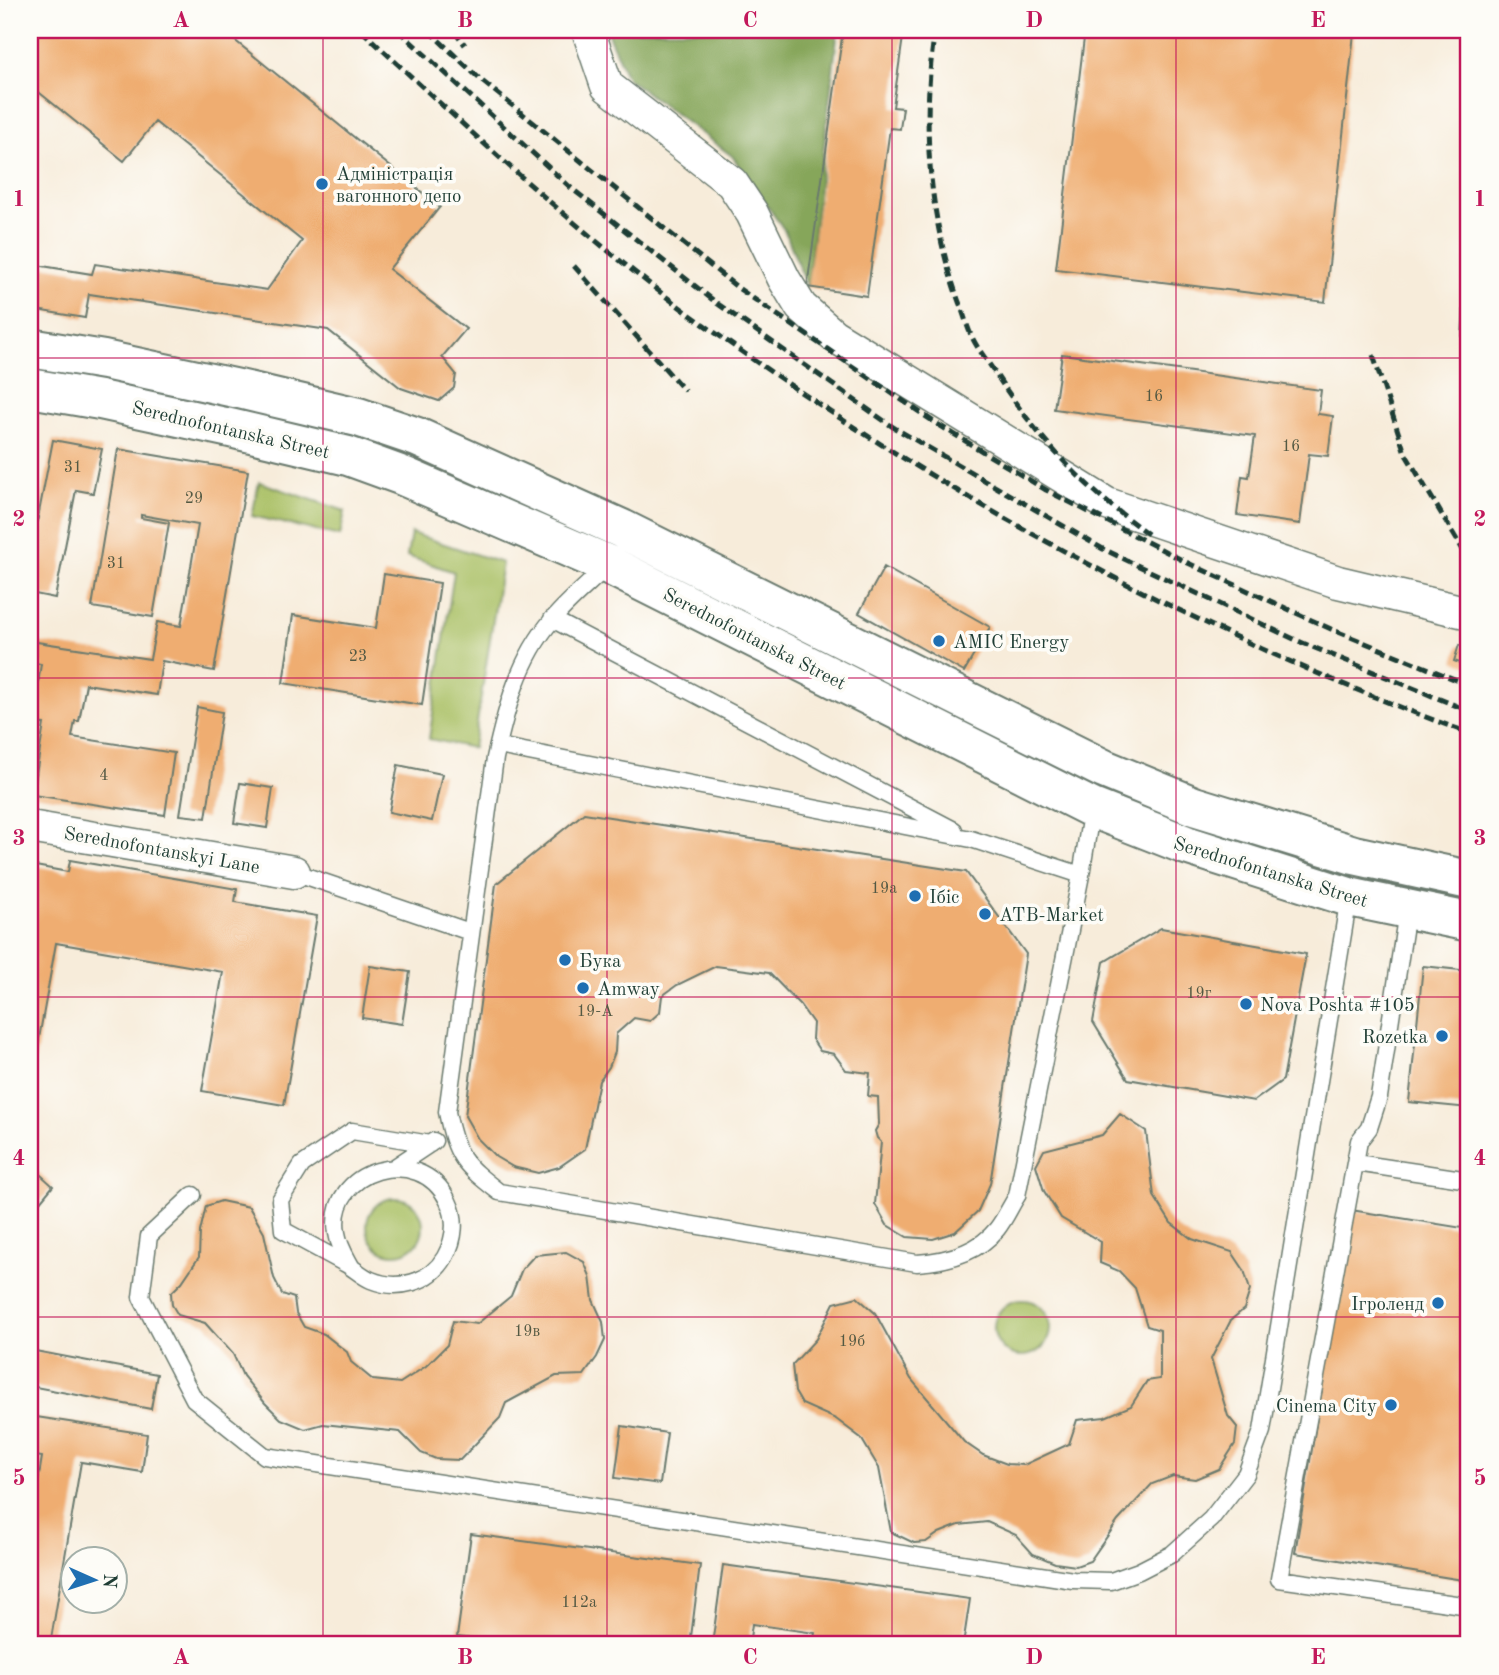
<svg xmlns="http://www.w3.org/2000/svg" width="1499" height="1675" viewBox="0 0 1499 1675" font-family="'Old Standard TT',serif">
<style>
.green{fill:#a9bf64;stroke:#647e4c;stroke-width:2}
.forest{fill:#86a65a;stroke:#527247;stroke-width:2}
.building{fill:#efad71}
.lines{fill:none;stroke-linecap:round;stroke-linejoin:round}
.lane-casing{stroke:#6b7a6e;stroke-width:19}
.street-casing{stroke:#6b7a6e;stroke-width:35}
.primary-casing{stroke:#6b7a6e;stroke-width:42}
.lane{stroke:#fff;stroke-width:16}
.street{stroke:#fff;stroke-width:32}
.primary{stroke:#fff;stroke-width:38}
.rail{stroke:#1f3d34;stroke-width:5;stroke-dasharray:10 5;stroke-linecap:butt}
.grid{fill:none;stroke:#c2185b;stroke-width:2;stroke-opacity:0.55}
.poi-dot{fill:#1f6fb2;stroke:#fdfcf7;stroke-width:2.5}
.labels{text-anchor:middle;stroke-width:7;stroke-linejoin:round;paint-order:stroke}
.number-label{font-size:16px;fill:#535943}
.poi-label{font-size:19px;fill:#1f3d34;stroke:#fdfcf7;text-anchor:start}
.street-label{font-size:19px;fill:#1f3d34;stroke:#fdfcf7}
.neatline{fill:none;stroke:#c2185b;stroke-width:2.5}
.grid-label{font-size:23px;text-anchor:middle;font-weight:bold;fill:#c2185b}
</style>
<rect width="100%" height="100%" fill="#fdfcf7"/>
<filter id="ink" filterUnits="userSpaceOnUse"><feTurbulence type="fractalNoise" baseFrequency=".0143" numOctaves="2"/><feDisplacementMap in="SourceGraphic" scale="14" xChannelSelector="R" yChannelSelector="G"/><feConvolveMatrix kernelMatrix="1 2 1 2 8 2 1 2 1" color-interpolation-filters="sRGB"/></filter>
<filter id="wash" filterUnits="userSpaceOnUse"><feTurbulence type="fractalNoise" baseFrequency=".00686" numOctaves="4" result="noise"/><feDisplacementMap in="SourceGraphic" scale="28" xChannelSelector="R" yChannelSelector="G"/><feGaussianBlur stdDeviation="1.57" result="paint"/><feColorMatrix in="noise" values="0 0 0 0 0 0 0 0 0 0 0 0 0 0 0 0 0 1.4 0 .05"/><feComposite in="paint" operator="in"/></filter>
<g filter="url(#wash)">
<rect width="100%" height="100%" fill="#f7ecda"/>
<path class="green" d="M259,482L345,511L340,536L252,516Z
M411,533L502,563L473,748L429,739L454,572L407,556Z
M367 1226a28 28 0 1 1 56 0a28 28 0 1 1-56 0Z
M994 1328a28 28 0 1 1 56 0a28 28 0 1 1-56 0Z"/>
<path class="forest" d="M606,30H838L807,287L785,231L732,156L627,78Z"/>
<g id="blocks">
<path class="building" d="M30,30H222L440,207L389,269L466,329L442,357L456,374L454,388L439,401L401,388L328,330L89,294L85,318L30,309V264L92,274L95,264L267,290L302,241L155,122L124,161L30,85Z
M843,30H904L893,107L903,108L900,129L890,128L867,296L807,287Z
M1085,30H1325L1354,33L1325,302L1056,269Z
M1465,280L1469,281V341L1462,340Z
M1062,354L1321,390L1318,414L1333,416L1328,456L1309,454L1300,524L1237,515L1242,476L1249,477L1255,436L1054,409Z
M53,440L102,449L93,493L76,490L55,598L30,593V559Z
M118,449L248,471L214,671L162,661L157,695L86,684L79,721H75L72,737L174,753L165,815L33,795L44,724L32,723L41,664L30,662V641L150,659L157,622L181,626L198,525L141,515V518L169,523L153,617L92,607Z
M884,567L990,627L964,672L859,613Z
M384,574L440,583L422,705L283,683L293,615L376,628Z
M1459,645L1469,649V666L1454,661Z
M197,707L222,712L206,818L180,815Z
M398,765L442,774L432,821L389,812Z
M240,783L273,788L267,828L234,823Z
M584,813L966,872L1026,954L990,1184L978,1211L955,1232L933,1239L907,1237L887,1225L875,1204L881,1142L877,1138L875,1131L879,1124L878,1097L868,1096L870,1073L846,1070L834,1054L820,1051L812,1039L813,1023L800,1005L769,973L716,966L677,985L662,996L660,1012L650,1021L634,1018L616,1034L615,1052L609,1067L599,1081L585,1149L559,1167L538,1173L513,1167L496,1157L478,1139L465,1116L496,884Z
M70,860L237,889L235,902L317,916L284,1105L202,1091L223,972L56,943L35,1061L30,1060V865L68,872Z
M1161,928L1306,954L1283,1080L1254,1101L1128,1079L1093,1022L1104,962Z
M370,966L410,972L402,1024L362,1018Z
M1423,966L1469,971V1108L1409,1102Z
M1120,1114L1146,1131L1154,1196L1171,1223L1192,1239L1232,1252L1244,1270L1250,1290L1244,1309L1231,1320L1211,1359L1228,1416L1237,1427L1235,1444L1219,1469L1195,1479L1173,1476L1152,1484L1118,1521L1090,1561L1076,1566L1055,1563L1033,1554L1016,1535L987,1522L959,1525L939,1533L926,1542L914,1543L891,1532L879,1468L861,1438L836,1419L802,1404L795,1392L792,1365L816,1339L834,1303L857,1297L875,1313L911,1379L964,1442L983,1455L1007,1464L1024,1465L1069,1444L1077,1420L1105,1417L1131,1406L1147,1381L1160,1379V1330L1147,1326L1135,1288L1119,1271L1100,1263L1101,1242L1061,1218L1044,1191L1036,1165L1044,1150L1102,1135Z
M30,1165L53,1186L30,1214Z
M221,1201L249,1207L264,1233L274,1278L282,1294L294,1298L296,1313L304,1327L324,1334L347,1352L351,1362L373,1380L400,1383L426,1366L447,1345L453,1321L477,1324L511,1296L522,1269L535,1255L566,1252L584,1262L590,1276L593,1300L603,1322L605,1340L597,1357L584,1375L556,1376L506,1403L500,1418L460,1460L436,1459L421,1453L400,1432L323,1424L305,1429L281,1419L265,1403L243,1376L233,1354L205,1323L178,1315L172,1305L171,1293L182,1282L199,1257L200,1232L206,1206Z
M1351,1210L1469,1229V1581L1295,1553Z
M30,1350L157,1374L151,1409L30,1386Z
M30,1416L147,1434L142,1472L81,1462L50,1645H30V1499L35,1500L42,1457L30,1455Z
M622,1426L667,1433L660,1484L615,1478Z
M471,1534L700,1565L690,1645H521L457,1637Z
M723,1565L970,1599L963,1645H813L815,1633L752,1624L749,1645H712Z"/>
</g>
</g>
<g filter="url(#ink)">
<use href="#blocks" fill-opacity="0" stroke="#6b7a6e" stroke-width="2"/>
<g class="lines">
<defs>
<path id="lane" d="M607,566C589,584 569,600 553,619C519,658 506,709 495,758L447,1112C456,1157 463,1164 499,1192L917,1263C946,1261 978,1253 997,1229C1005,1219 1010,1207 1017,1196L1081,875L1092,808
M552,619L954,830
M498,746L971,839L1081,875
M294,872L470,932
M1407,911L1379,1097L1369,1128L1359,1141L1279,1579L1469,1606
M1356,1163L1469,1180
M395,1167L434,1141
M193,1195L149,1236L141,1297L194,1399L265,1456L1073,1580L1111,1581L1139,1571L1172,1554L1211,1519L1246,1474L1262,1431L1349,897
M351,1266C345,1255 339,1246 337,1233C326,1169 420,1142 448,1201C457,1219 455,1239 445,1257C430,1283 398,1291 371,1280C361,1276 353,1267 344,1263C324,1252 303,1241 283,1230L280,1200L302,1165L352,1131L430,1144"/>
<path id="street" d="M588,30L607,86L732,183L752,213L784,279L801,307L833,335L1107,504L1338,582L1469,613
M30,827L294,872"/>
<path id="primary" d="M30,348L104,360L239,389L358,417L417,437L622,529L1104,769L1194,806L1354,855L1469,880
M30,388L100,400L230,428L348,456L403,476L609,565L1092,808L1186,845L1349,897L1469,922"/>
</defs>
<use href="#lane" class="lane-casing"/>
<use href="#street" class="street-casing"/>
<use href="#primary" class="primary-casing"/>
<use href="#lane" class="lane"/>
<use href="#street" class="street"/>
<use href="#primary" class="primary"/>
<path class="rail" d="M361,30C471,132 581,236 703,324C936,493 1198,635 1469,733
M398,30L570,187L718,304L893,427L1103,549L1298,641L1469,711
M428,30L482,81L738,288L934,422L1046,490L1188,563L1331,629L1469,685
M454,30L465,45
M935,30C921,121 928,216 959,302C964,314 967,327 972,337C978,350 988,361 995,373C1039,440 1083,487 1148,534
M574,266L685,391
M1373,355L1405,453L1469,560"/>
</g>
</g>
<path class="grid" d="M323,30V1645M607,30V1645M892,30V1645M1176,30V1645M30,358H1469M30,678H1469M30,997H1469M30,1317H1469"/>
<g class="poi-dot">
<circle cx="322" cy="184" r="7"/>
<circle cx="939" cy="641" r="7"/>
<circle cx="915" cy="896" r="7"/>
<circle cx="985" cy="914" r="7"/>
<circle cx="565" cy="960" r="7"/>
<circle cx="583" cy="988" r="7"/>
<circle cx="1246" cy="1004" r="7"/>
<circle cx="1442" cy="1036" r="7"/>
<circle cx="1438" cy="1303" r="7"/>
<circle cx="1391" cy="1405" r="7"/>
</g>
<g class="labels">
<g class="number-label">
<text x="1154" y="401">16</text>
<text x="1291" y="451">16</text>
<text x="73" y="472">31</text>
<text x="194" y="503">29</text>
<text x="116" y="568">31</text>
<text x="358" y="661">23</text>
<text x="104" y="780">4</text>
<text x="884" y="893">19а</text>
<text x="1199" y="998">19г</text>
<text x="595" y="1016">19-А</text>
<text x="527" y="1336">19в</text>
<text x="852" y="1346">19б</text>
<text x="579" y="1607">112а</text>
</g>
<g class="poi-label">
<text x="336" y="180">Адміністрація<tspan x="336" dy="22">вагонного депо</tspan></text>
<text x="953" y="648">AMIC Energy</text>
<text x="929" y="903">Ібіс</text>
<text x="999" y="921">ATB-Market</text>
<text x="579" y="967">Бука</text>
<text x="597" y="995">Amway</text>
<text x="1260" y="1011">Nova Poshta #105</text>
<text x="1428" y="1043" text-anchor="end">Rozetka</text>
<text x="1424" y="1310" text-anchor="end">Ігроленд</text>
<text x="1377" y="1412" text-anchor="end">Cinema City</text>
</g>
<g class="street-label">
<text transform="translate(231 429) rotate(13)" y="7">Serednofontanska Street</text>
<text transform="translate(755 638) rotate(27)" y="7">Serednofontanska Street</text>
<text transform="translate(162 849) rotate(10)" y="7">Serednofontanskyi Lane</text>
<text transform="translate(1271 871) rotate(17)" y="7">Serednofontanska Street</text>
</g>
</g>
<rect width="1499" height="1675" fill="none" stroke="#fdfcf7" stroke-width="77"/>
<g transform="translate(94 1580) rotate(93)"><circle r="33" fill="#fdfcf7" stroke="#a4b0a9" stroke-width="2"/>
<path d="M0-5L12 26L0 18L-12 26Z" fill="#1f6fb2"/>
<text y="-10" font-size="19" font-weight="bold" text-anchor="middle" fill="#1f3d34">N</text>
</g>
<rect x="38" y="38" width="1422" height="1598" class="neatline"/>
<g class="grid-label">
<text x="181" y="27">A</text>
<text x="465" y="27">B</text>
<text x="750" y="27">C</text>
<text x="1034" y="27">D</text>
<text x="1318" y="27">E</text>
<text x="19" y="206">1</text>
<text x="1480" y="206">1</text>
<text x="19" y="526">2</text>
<text x="1480" y="526">2</text>
<text x="19" y="845">3</text>
<text x="1480" y="845">3</text>
<text x="19" y="1165">4</text>
<text x="1480" y="1165">4</text>
<text x="19" y="1485">5</text>
<text x="1480" y="1485">5</text>
<text x="181" y="1664">A</text>
<text x="465" y="1664">B</text>
<text x="750" y="1664">C</text>
<text x="1034" y="1664">D</text>
<text x="1318" y="1664">E</text>
</g>
</svg>
